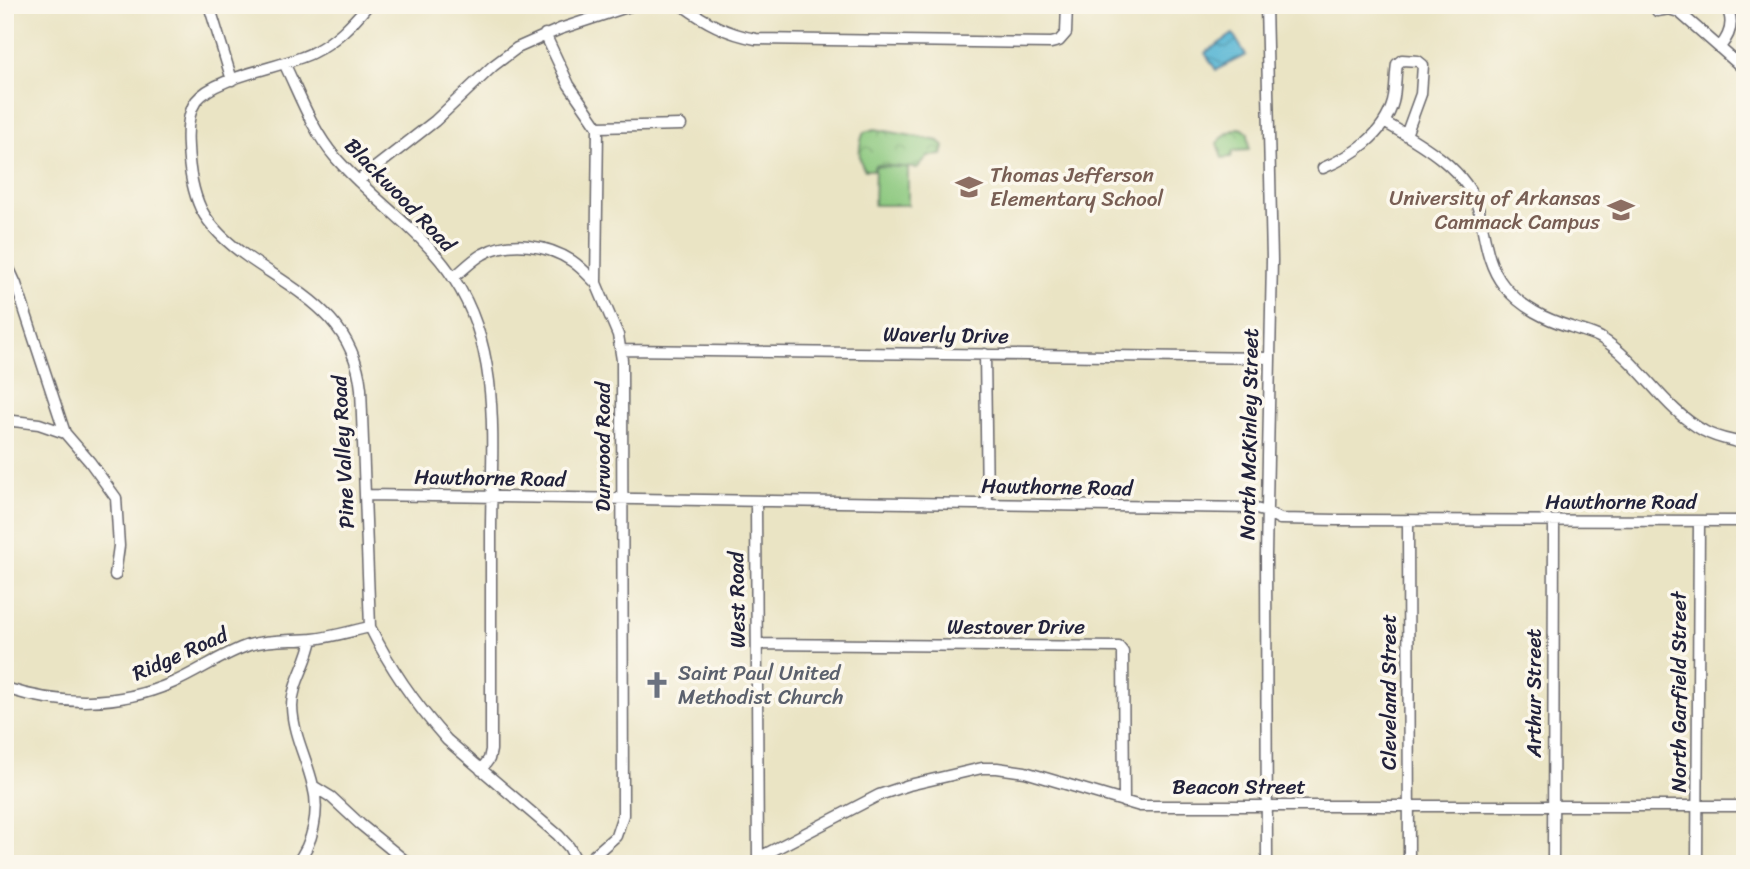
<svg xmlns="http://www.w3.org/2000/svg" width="1750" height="869" viewBox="0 0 1750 869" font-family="Sriracha,sans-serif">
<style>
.green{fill:#8bc87e;stroke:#56755c;stroke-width:2}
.park{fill:url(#park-crowns);stroke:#56755c;stroke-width:2}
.water{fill:url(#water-waves);stroke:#3c6c88;stroke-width:2}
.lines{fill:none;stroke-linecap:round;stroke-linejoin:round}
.minor-casing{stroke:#68666b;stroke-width:13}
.minor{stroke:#fff;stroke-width:10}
.labels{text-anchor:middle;stroke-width:7;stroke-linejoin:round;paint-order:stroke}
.education-label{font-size:21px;fill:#785e54;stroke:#fbf7ec;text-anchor:start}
.street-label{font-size:21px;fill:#22223b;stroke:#fbf7ec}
.worship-label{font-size:21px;fill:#5b616d;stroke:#fbf7ec;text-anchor:start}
</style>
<defs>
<pattern id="park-crowns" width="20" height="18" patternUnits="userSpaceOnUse" patternTransform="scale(1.75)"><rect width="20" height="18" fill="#8bc87e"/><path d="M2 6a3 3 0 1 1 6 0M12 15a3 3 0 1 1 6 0" fill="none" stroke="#71a268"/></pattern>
<pattern id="water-waves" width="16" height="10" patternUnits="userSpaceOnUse" patternTransform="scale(1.75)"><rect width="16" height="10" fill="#56b6d4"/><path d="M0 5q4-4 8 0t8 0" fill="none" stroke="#4794ad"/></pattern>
</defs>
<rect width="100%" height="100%" fill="#fbf7ec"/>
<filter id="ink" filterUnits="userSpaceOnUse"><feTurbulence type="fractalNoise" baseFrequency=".0143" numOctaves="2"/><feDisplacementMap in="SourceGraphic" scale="14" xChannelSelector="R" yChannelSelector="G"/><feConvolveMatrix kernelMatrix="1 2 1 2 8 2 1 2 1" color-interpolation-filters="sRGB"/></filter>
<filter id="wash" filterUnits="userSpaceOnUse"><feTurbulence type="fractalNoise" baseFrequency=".00686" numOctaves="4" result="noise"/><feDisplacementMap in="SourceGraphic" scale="28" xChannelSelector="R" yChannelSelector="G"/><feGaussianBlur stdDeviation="1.57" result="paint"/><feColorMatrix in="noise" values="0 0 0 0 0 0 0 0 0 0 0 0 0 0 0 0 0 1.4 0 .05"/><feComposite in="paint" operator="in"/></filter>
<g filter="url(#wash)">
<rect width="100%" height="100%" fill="#eae4c4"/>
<path class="green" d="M875,166L908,167V205H874Z"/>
<path class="park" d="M1238,128L1243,129L1248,133L1249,150L1233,151L1231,157L1222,158L1217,143L1226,134Z
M875,129L939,141L944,147L942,155L928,156L917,168L875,165L873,170H865C857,161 859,143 864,132Z"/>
<path class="water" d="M1233,34L1246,55L1216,70L1205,53Z"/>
</g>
<g filter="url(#ink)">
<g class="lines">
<defs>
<path id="minor" d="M209,5L232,80
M368,5C352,24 335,42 312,53C282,68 215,76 196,101C187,114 187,132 188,147C189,168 192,190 201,209C212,230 230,245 249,258C301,294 354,318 361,389L370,627C390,668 417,706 447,740L558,835L569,847L578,864
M682,5C705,22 727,34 756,39L1051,43L1059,41L1066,33L1067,5
M1266,5L1272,260L1266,555L1267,864
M1657,11L1669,9L1679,12L1745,70
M545,34L569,85L598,127L596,283L618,335L622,360L623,815L616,836L584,864
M1720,47C1731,34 1735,20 1725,5
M285,65C300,96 312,130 335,157C372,200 423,231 454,279C503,353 491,447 491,532C491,605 491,677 491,750L489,759L481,770
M1384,122C1419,142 1468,169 1479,211C1485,237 1487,265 1504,286C1522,308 1545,319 1571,327C1582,331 1592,333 1601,338C1641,363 1663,409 1704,431C1716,438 1731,440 1745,444
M598,127L681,125
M1323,168C1352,156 1384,135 1393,102C1396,90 1395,76 1397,64L1402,60L1418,61L1423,65L1421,94L1406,135
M358,181L435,121L493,66L517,48L560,29L633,5
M5,260L16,284L65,433L90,462L116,498L119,546L115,575
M453,278C463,270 472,260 483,254C509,239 548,245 572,261C581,267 588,275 596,283
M622,350L1270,358
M985,354L987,505
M5,420L39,424L65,433
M366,495C661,500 956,506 1252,508L1267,512L1280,519L1337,520L1745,521
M756,503L758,864
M1408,520L1409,864
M757,644L1119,647L1123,652L1124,802
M5,688C60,706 119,706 172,683C198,672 222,654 249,645C271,639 291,641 313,639C332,637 351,631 370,627
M313,786L331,797L360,824L409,864
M758,858L879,795L909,785L982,768H997L1025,772L1140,806H1745
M296,864C313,844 320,811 313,786C307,759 293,735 292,707C292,683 308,663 312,639
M1553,864L1554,521
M1697,864L1699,521"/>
</defs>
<use href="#minor" class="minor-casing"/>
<use href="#minor" class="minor"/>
</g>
</g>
<defs>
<symbol id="school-bare" viewBox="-9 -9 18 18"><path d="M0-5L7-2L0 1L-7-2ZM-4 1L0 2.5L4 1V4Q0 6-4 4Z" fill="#8d6e63" stroke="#fbf7ec" stroke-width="2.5" paint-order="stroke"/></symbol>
<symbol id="university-bare" viewBox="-9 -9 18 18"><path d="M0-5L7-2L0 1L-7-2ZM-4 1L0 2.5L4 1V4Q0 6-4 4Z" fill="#8d6e63" stroke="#fbf7ec" stroke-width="2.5" paint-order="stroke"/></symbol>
<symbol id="church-bare" viewBox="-9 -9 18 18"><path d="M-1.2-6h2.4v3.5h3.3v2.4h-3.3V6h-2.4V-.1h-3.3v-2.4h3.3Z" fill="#6b7280" stroke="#fbf7ec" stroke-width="2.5" paint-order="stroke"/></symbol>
</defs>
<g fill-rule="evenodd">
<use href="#school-bare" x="950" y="168" width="38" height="38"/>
<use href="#university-bare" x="1602" y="191" width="38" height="38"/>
<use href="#church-bare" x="638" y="666" width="38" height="38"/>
</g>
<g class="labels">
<g class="education-label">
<text x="990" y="182">Thomas Jefferson<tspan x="990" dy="24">Elementary School</tspan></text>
<text x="1600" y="205" text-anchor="end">University of Arkansas<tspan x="1600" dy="24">Cammack Campus</tspan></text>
</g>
<g class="street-label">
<text transform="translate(400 195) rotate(46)" y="7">Blackwood Road</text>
<text transform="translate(946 335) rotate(1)" y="7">Waverly Drive</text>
<text transform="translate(1249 434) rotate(-89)" y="7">North McKinley Street</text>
<text transform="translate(603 447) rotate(-90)" y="7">Durwood Road</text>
<text transform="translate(343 452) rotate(-93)" y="7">Pine Valley Road</text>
<text transform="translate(490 478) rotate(1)" y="7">Hawthorne Road</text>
<text transform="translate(1057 487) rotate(1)" y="7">Hawthorne Road</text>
<text x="1621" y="509">Hawthorne Road</text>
<text transform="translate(737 600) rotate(-91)" y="7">West Road</text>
<text x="1016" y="634">Westover Drive</text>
<text transform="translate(180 654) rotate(-24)" y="7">Ridge Road</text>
<text transform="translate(1389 692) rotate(-90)" y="7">Cleveland Street</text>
<text transform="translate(1679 692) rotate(-90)" y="7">North Garfield Street</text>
<text transform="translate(1534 693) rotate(-90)" y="7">Arthur Street</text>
<text x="1239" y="794">Beacon Street</text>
</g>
<g class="worship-label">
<text x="678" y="680">Saint Paul United<tspan x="678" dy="24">Methodist Church</tspan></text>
</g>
</g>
<rect width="1750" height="869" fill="none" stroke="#fbf7ec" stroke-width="28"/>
</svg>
